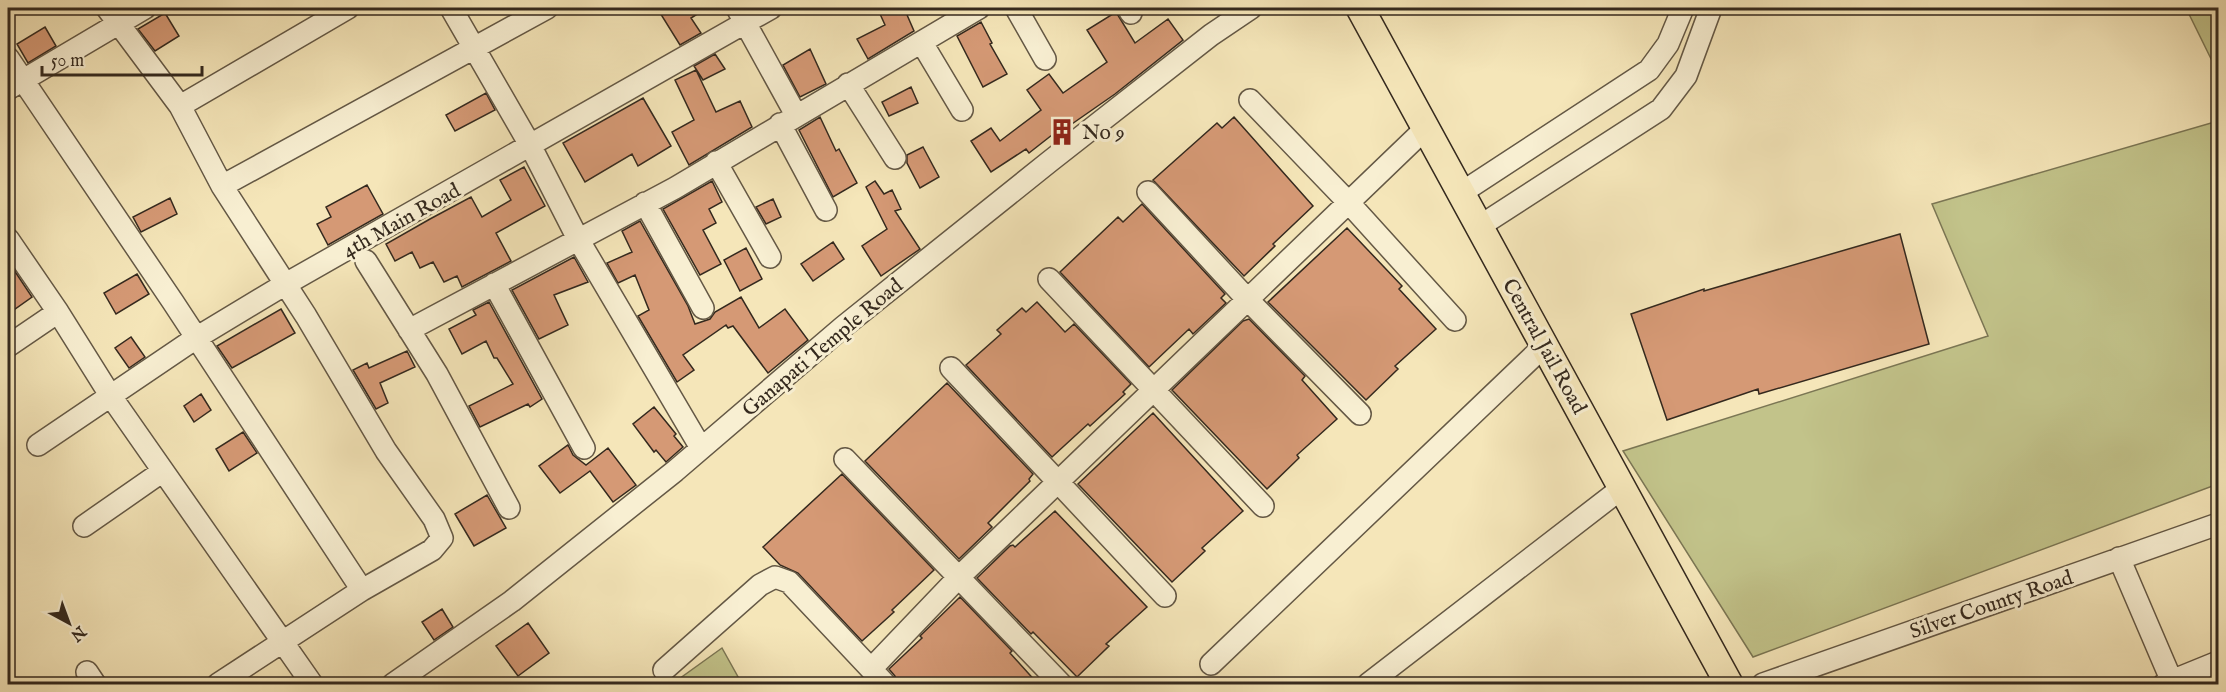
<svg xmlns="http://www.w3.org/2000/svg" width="2226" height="692" viewBox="0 0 2226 692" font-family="'IM FELL English',serif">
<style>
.green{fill:#c2c38a;stroke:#7b7654;stroke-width:1.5}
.building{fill:#d59975;stroke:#34291e;stroke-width:1.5}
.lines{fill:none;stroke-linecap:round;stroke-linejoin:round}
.minor-casing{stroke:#645845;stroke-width:24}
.major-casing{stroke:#34291e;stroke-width:30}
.minor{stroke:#f8efd2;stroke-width:21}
.major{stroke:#f5e6b9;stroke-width:27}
.labels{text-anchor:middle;stroke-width:6;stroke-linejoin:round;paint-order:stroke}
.poi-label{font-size:21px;fill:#34291e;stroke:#f8efd2;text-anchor:start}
.street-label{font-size:21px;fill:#34291e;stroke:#f8efd2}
</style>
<rect width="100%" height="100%" fill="#f5e6b9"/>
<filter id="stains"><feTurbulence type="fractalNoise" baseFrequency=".00333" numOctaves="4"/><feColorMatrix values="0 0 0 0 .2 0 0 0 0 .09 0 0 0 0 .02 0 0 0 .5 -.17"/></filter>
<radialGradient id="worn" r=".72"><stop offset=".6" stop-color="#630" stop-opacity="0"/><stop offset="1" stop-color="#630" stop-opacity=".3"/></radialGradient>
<path class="green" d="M2186,8H2218V73Z
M2218,121V484L1753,657L1623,451L1988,336L1932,204Z
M722,648L742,684H672Z"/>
<path class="building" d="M657,8H707L691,18L701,33L680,45Z
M895,8H904L914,31L868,59L857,39L885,25L880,14Z
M1116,12L1135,43L1168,19L1183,40L1115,94L1069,126L1071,128L1056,140L1052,135L1029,153L1026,149L991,172L971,141L991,128L1000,141L1041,110L1027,90L1049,74L1063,93L1107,62L1087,30Z
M165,13L179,36L155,51L138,29Z
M981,22L992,43L990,44L1007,74L983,87L957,36Z
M45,27L56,46L28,63L17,44Z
M810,49L826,84L800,97L783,65Z
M715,54L725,69L703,80L694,66Z
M696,70L716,112L740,101L752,127L689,165L672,132L694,120L675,80Z
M911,87L918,103L889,116L882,102Z
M486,93L495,110L455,131L446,115Z
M643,98L671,146L638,166L632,154L585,182L563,143Z
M820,117L836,151L839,149L857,183L833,197L799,130Z
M1234,117L1313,206L1273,244L1275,246L1244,276L1153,180L1217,123L1222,128Z
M923,147L939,177L920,188L907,163V155Z
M524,167L545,206L496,233L511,261L462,287L457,276L444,282L433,262L420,268L412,252L395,261L386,244L430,219L471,197L482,217L511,200L500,180Z
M712,181L722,202L709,209L716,223L703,230L721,264L700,275L663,209Z
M875,181L884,194L892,190L901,209L895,211L920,249L881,276L862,246L887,229L866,187Z
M367,185L383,214L328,245L317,224L331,217L326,207Z
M170,198L177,214L141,232L133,217Z
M773,199L781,217L766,224L756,207Z
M1142,204L1225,294L1221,298L1226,303L1193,334L1189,329L1149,367L1060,272L1118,217L1123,222Z
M640,221L688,306L695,324L710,319L715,312L741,297L759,328L785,309L808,340L768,373L733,326L728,328L726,325L683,355L694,370L677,382L638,316L649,310L635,275L618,283L607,263L632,252L622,231Z
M1347,228L1402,286L1399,289L1436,329L1395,366L1398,369L1366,400L1268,302Z
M1900,234L1929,344L1759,394L1758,389L1667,420L1631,314L1704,289V291Z
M833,242L844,259L813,281L801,264Z
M746,248L762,279L740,291L724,260Z
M574,257L588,282L554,295L568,325L539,339L512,290Z
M8,261L32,297L8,314Z
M137,274L149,294L116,314L104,293Z
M489,302L542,399L530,407L528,404L480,427L469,406L513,384L497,358H494L486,341L462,354L449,329L476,315L473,310Z
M1037,302L1065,332L1074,324L1131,384L1123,392L1125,394L1090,426L1088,424L1052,457L966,365L1001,334L997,330L1022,308L1026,312Z
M281,309L295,333L232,368L217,346Z
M1249,319L1305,376L1302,380L1337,419L1297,455L1299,458L1267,489L1172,390L1243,321Z
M131,337L145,357L129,368L115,348Z
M407,351L415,367L380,383L388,403L376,409L353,370L367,363L369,368Z
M947,383L1033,474L1029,479L1030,481L988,523L992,527L959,559L865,461Z
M201,394L211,410L194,422L184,406Z
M654,407L676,434L674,436L683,447L666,462L656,450L654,452L633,424Z
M1153,413L1243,511L1202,548L1205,551L1172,582L1078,484Z
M243,432L257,453L229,471L216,449Z
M568,445L573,455L586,465L608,448L636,485L613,502L590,471L560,493L539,466Z
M842,474L934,570L892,610L894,612L862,641L798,573L780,565L763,547Z
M487,495L506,528L474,546L455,514Z
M1055,511L1147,607L1106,644L1109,646L1077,677L1033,632L1031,634L977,578L1010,546L1013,545L1015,547Z
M960,597L1012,651L1010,653L1038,684H897L895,676L889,669L922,638L920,636Z
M442,609L453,627L434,640L422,622Z
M528,623L549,653L518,676L496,646Z"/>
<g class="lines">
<defs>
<path id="minor" d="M107,8L180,106L222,186L306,316L386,451L434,519L442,538L432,550L362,590L218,684
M451,8L530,145L578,239L701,448
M737,8L796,115
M1016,8L1045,59
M1128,8L1131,13
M922,43L962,110
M8,58L173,302L362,590
M848,84L895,158
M8,89L145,8
M1250,100L1349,203L1455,320
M180,106L348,8
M780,124L826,210
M716,162L770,257
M222,186L547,8
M1148,192L1248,300L1360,414
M1461,193L1649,70L1668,44L1683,8
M645,203L703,308
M1480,226L1661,109L1686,76L1711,8
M8,239L58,312L110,395L312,684
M366,261L437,374L509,508
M1049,279L1263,506
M494,284L584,448
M409,330L675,188L979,8
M8,346L58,312
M951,368L1165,596
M38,445L196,338L284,285L771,8
M845,459L1061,684
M84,526L163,471
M2119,558L2173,684
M1211,664L1545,345
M871,669L958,578L1426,128
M664,670L760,585L775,577L789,582L885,684
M87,672L95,684
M393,684L512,601L675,471L843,327L1049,162L1211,35L1251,8
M1368,684L1622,488
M1763,684L2218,524
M2164,684L2218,662"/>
<path id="major" d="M1360,8L1729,684"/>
</defs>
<use href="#minor" class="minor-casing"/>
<use href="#major" class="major-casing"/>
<use href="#minor" class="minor"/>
<use href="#major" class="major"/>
</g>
<defs>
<symbol id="building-bare" viewBox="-9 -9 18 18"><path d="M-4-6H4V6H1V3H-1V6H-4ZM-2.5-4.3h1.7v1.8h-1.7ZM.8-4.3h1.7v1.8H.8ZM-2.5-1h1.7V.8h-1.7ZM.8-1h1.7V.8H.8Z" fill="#8f2418" stroke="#f8efd2" stroke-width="2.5" paint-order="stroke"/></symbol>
</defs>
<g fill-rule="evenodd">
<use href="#building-bare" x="1043" y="113" width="38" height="38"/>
</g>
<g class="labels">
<g class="poi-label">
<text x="1082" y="139">No 9</text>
</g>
<g class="street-label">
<text transform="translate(401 220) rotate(-29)" y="7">4th Main Road</text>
<text transform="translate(1545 346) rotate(61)" y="7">Central Jail Road</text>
<text transform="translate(822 347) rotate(-40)" y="7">Ganapati Temple Road</text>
<text transform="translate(1991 604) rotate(-19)" y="7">Silver County Road</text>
</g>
</g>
<rect width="2226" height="692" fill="none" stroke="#f5e6b9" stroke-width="30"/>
<rect x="9" y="9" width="2208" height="674" fill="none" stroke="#34291e" stroke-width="3"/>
<rect x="15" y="15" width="2196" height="662" fill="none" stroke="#34291e" stroke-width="1.5"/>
<g transform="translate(69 623) rotate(139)" stroke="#f8efd2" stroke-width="4.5" paint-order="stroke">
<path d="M0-4.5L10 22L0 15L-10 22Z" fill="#34291e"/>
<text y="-9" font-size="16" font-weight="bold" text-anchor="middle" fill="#34291e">N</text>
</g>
<path d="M42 66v9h160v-9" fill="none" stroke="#34291e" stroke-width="3"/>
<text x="51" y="66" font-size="18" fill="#34291e" stroke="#f8efd2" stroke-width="4.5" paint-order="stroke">50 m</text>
<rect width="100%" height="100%" filter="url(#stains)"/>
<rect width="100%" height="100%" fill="url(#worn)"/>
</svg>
